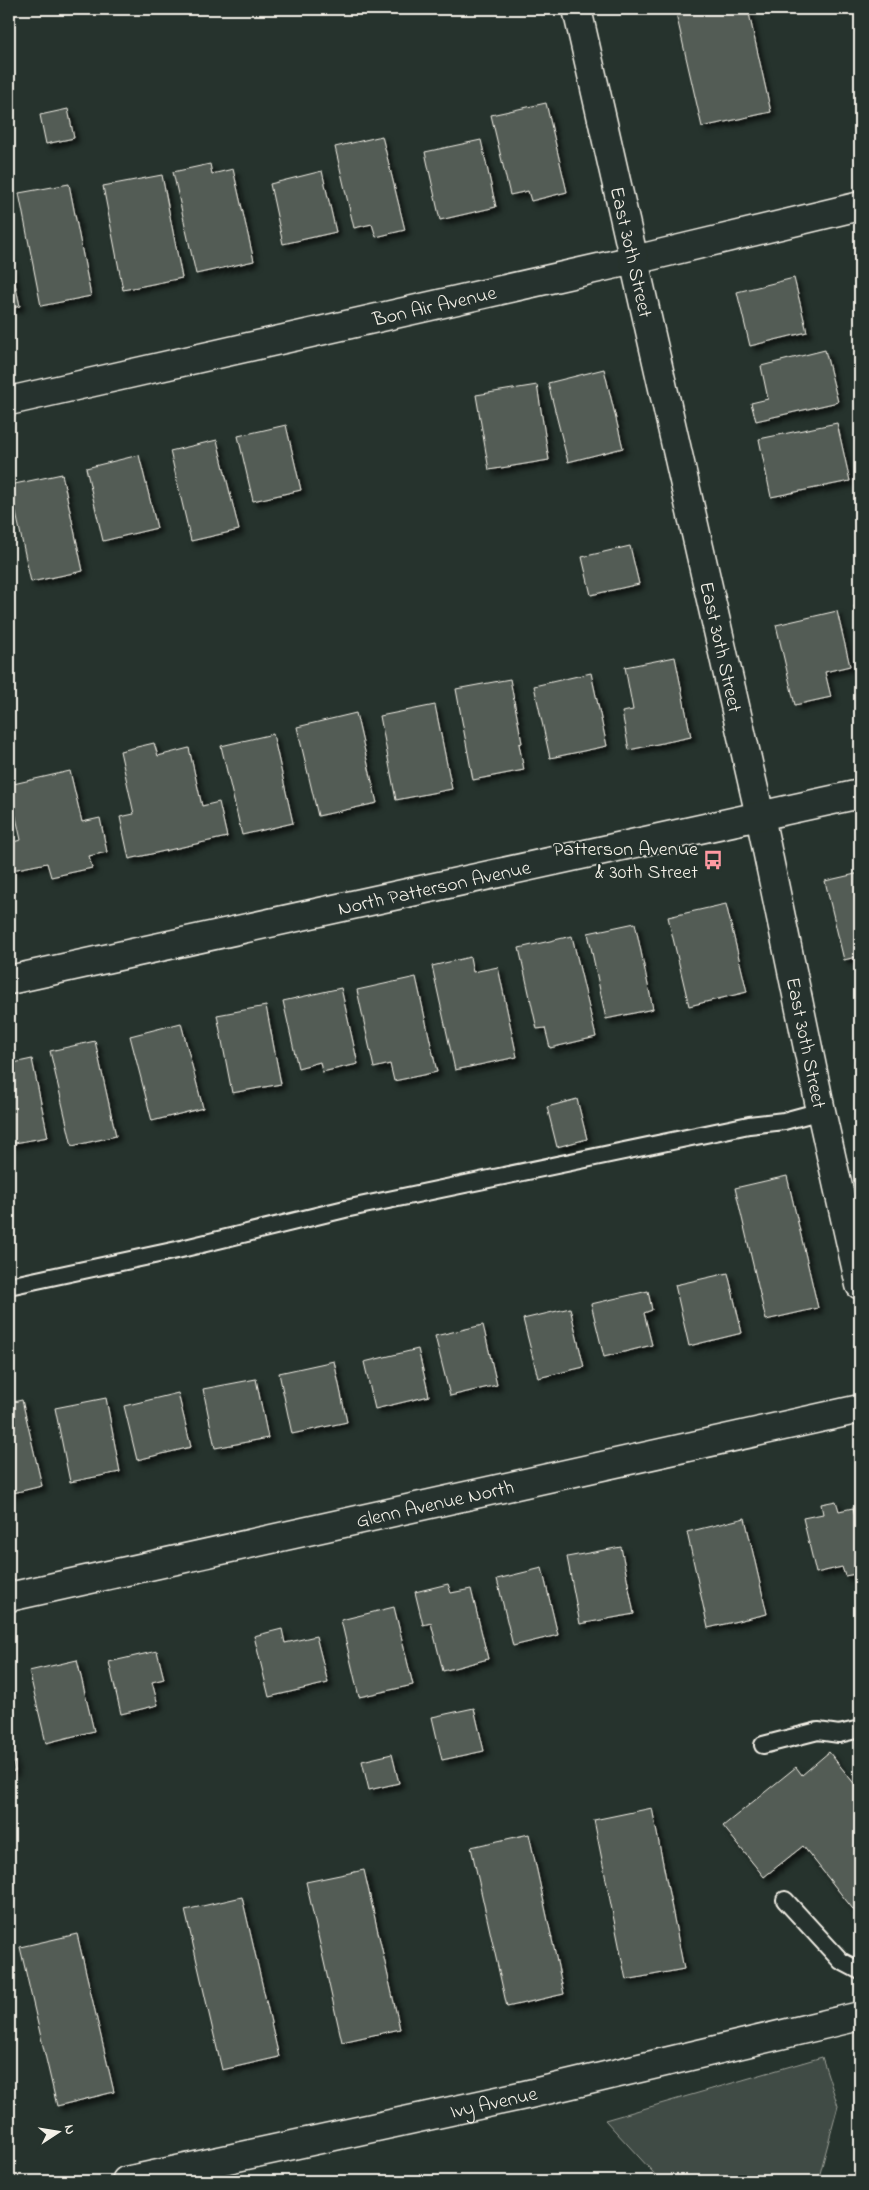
<svg xmlns="http://www.w3.org/2000/svg" width="869" height="2190" viewBox="0 0 869 2190" font-family="'Indie Flower',sans-serif">
<style>
.green{fill:#414b45;stroke:#9a9e96}
.building{fill:#525c55;stroke:#f4f1e8;filter:url(#shadow)}
.lines{fill:none;stroke-linecap:round;stroke-linejoin:round}
.lane-casing{stroke:#f4f1e8;stroke-width:20}
.street-casing{stroke:#f4f1e8;stroke-width:31}
.secondary-casing{stroke:#f4f1e8;stroke-width:31}
.lane{stroke:#26332d;stroke-width:16}
.street{stroke:#26332d;stroke-width:28}
.secondary{stroke:#26332d;stroke-width:28}
.labels{text-anchor:middle;stroke-width:4;stroke-linejoin:round;paint-order:stroke}
.street-label{font-size:20px;fill:#f4f1e8;stroke:#26332d}
.poi-label{font-size:20px;fill:#f4f1e8;stroke:#26332d;text-anchor:end}
</style>
<defs>
<filter id="shadow"><feDropShadow dx="4.5" dy="4.5" stdDeviation="2.5" flood-color="#0009"/></filter>
</defs>
<rect width="100%" height="100%" fill="#26332d"/>
<filter id="ink" filterUnits="userSpaceOnUse"><feTurbulence type="fractalNoise" baseFrequency=".02" numOctaves="2"/><feDisplacementMap in="SourceGraphic" scale="10" xChannelSelector="R" yChannelSelector="G"/><feConvolveMatrix kernelMatrix="1 2 1 2 8 2 1 2 1" color-interpolation-filters="sRGB"/></filter>
<g filter="url(#ink)">
<path class="green" d="M822,2057L838,2106L818,2181H661L605,2120Z"/>
<path class="building" d="M675,9H748L771,112L702,127Z
M546,103L567,192L531,201L528,191L510,195L491,115Z
M68,109L74,138L46,144L40,115Z
M382,136L405,230L376,237L372,224L354,228L335,147Z
M481,140L496,207L440,220L425,152Z
M210,164L212,174L233,169L254,261L196,274L173,172Z
M322,171L336,232L283,244L270,184Z
M162,175L182,278L123,290L103,186Z
M69,184L91,296L41,306L19,193Z
M9,256L20,306L9,309Z
M794,278L807,332L750,346L737,292Z
M825,350L838,402L756,421L751,403L768,399L761,366Z
M604,369L623,448L568,462L548,383Z
M537,385L549,460L489,470L476,395Z
M837,423L850,481L771,497L759,439Z
M286,425L301,490L253,501L238,436Z
M217,440L239,530L191,541L170,451Z
M139,455L157,528L103,541L86,468Z
M62,474L83,571L31,582L10,485Z
M630,546L639,584L591,595L582,557Z
M860,604V631L854,606Z
M837,611L850,666L825,672L831,697L795,705L776,625Z
M675,657L691,737L629,750L622,712L633,710L625,667Z
M591,673L607,746L550,758L534,686Z
M510,679L522,743L519,744L524,770L473,780L456,689Z
M435,705L452,789L396,800L380,716Z
M356,713L377,803L318,816L297,727Z
M273,734L293,823L242,835L221,746Z
M154,743L158,756L189,748L202,806L219,802L227,837L129,859L120,817L134,814L120,751Z
M70,771L82,822L100,818L107,852L89,856L92,868L51,877L47,863L12,870L9,854V843L21,840L9,785Z
M860,873V956L844,960L825,881Z
M726,904L747,992L689,1006L668,917Z
M635,923L653,1009L606,1019L588,933Z
M572,936L596,1037L550,1048L545,1028L537,1029L519,948Z
M470,957L473,972L498,967L517,1057L455,1070L432,966Z
M416,977L437,1072L394,1081L390,1064L374,1068L357,990Z
M341,988L358,1064L322,1072L320,1062L298,1068L283,1001Z
M266,1006L281,1084L232,1093L217,1015Z
M181,1023L203,1108L152,1121L130,1036Z
M95,1041L116,1136L72,1146L50,1051Z
M32,1059L48,1137L9,1144V1064Z
M577,1099L587,1139L557,1147L547,1107Z
M787,1176L818,1308L766,1320L735,1188Z
M728,1273L742,1333L689,1346L675,1285Z
M648,1291L652,1310L644,1313L652,1345L604,1357L591,1304Z
M570,1308L584,1367L538,1378L523,1319Z
M483,1325L497,1385L450,1396L435,1336Z
M418,1349L429,1396L375,1409L364,1362Z
M334,1361L347,1422L292,1434L279,1373Z
M256,1379L268,1438L215,1448L203,1389Z
M178,1393L191,1447L137,1460L124,1406Z
M106,1398L120,1472L70,1482L55,1408Z
M22,1400L42,1486L9,1494V1403Z
M836,1501L839,1511L853,1508L860,1542V1573L845,1576L842,1567L816,1573L803,1518L823,1514L821,1504Z
M745,1518L767,1614L708,1628L687,1532Z
M621,1547L634,1614L580,1624L567,1557Z
M542,1568L558,1635L513,1646L497,1579Z
M448,1584L451,1593L471,1589L488,1659L443,1671L431,1623L423,1625L415,1592Z
M394,1607L413,1685L359,1697L341,1620Z
M282,1629L285,1643L316,1636L328,1683L269,1697L254,1636Z
M157,1651L164,1679L152,1682L158,1705L121,1714L109,1662Z
M77,1660L94,1731L46,1743L29,1671Z
M474,1708L484,1751L442,1760L432,1717Z
M9,1743L15,1771L9,1772Z
M829,1752L860,1791V1918L803,1846L764,1877L723,1826L796,1767L802,1775Z
M392,1754L399,1783L369,1790L362,1761Z
M652,1808L684,1969L626,1980L594,1820Z
M529,1834L564,1994L507,2007L471,1847Z
M364,1870L400,2029L342,2042L306,1882Z
M242,1897L279,2057L222,2070L185,1910Z
M77,1934L114,2092L57,2106L20,1947Z"/>
<g class="lines">
<defs>
<path id="lane" d="M9,1286L177,1250L345,1209L749,1125L784,1121L821,1111
M763,1745L818,1731L839,1734L860,1729
M785,1900L841,1961L860,1971"/>
<g id="street">
<path id="s1" d="M9,401L634,260L860,206"/>
<path id="s2" d="M126,2181L525,2095L860,2016"/>
</g>
<g id="secondary">
<path id="s3" d="M577,9L760,816L821,1111L860,1285"/>
<path id="s4" d="M9,980L860,794"/>
<path id="s5" d="M9,1597L860,1409"/>
</g>
</defs>
<use href="#lane" class="lane-casing"/>
<use href="#street" class="street-casing"/>
<use href="#secondary" class="secondary-casing"/>
<use href="#lane" class="lane"/>
<use href="#street" class="street"/>
<use href="#secondary" class="secondary"/>
</g>
</g>
<defs>
<symbol id="bus-bare" viewBox="-9 -9 18 18"><path d="M-5-6H5V4H4V6H2V4H-2V6H-4V4H-5ZM-3.5-4V0h7V-4ZM-3.5 1.2v1.5H-2V1.2ZM2 1.2v1.5H3.5V1.2Z" fill="#ff9aa2" stroke="#26332d" stroke-width="2.5" paint-order="stroke"/></symbol>
</defs>
<g fill-rule="evenodd">
<use href="#bus-bare" x="699" y="846" width="28" height="28"/>
</g>
<g class="labels">
<g class="street-label">
<text dy="7" stroke="none"><textPath href="#s3" startOffset="249">East 30th Street</textPath></text>
<text dy="7" stroke="none"><textPath href="#s1" startOffset="436">Bon Air Avenue</textPath></text>
<text dy="7" stroke="none"><textPath href="#s3" startOffset="654">East 30th Street</textPath></text>
<text dy="7" stroke="none"><textPath href="#s4" startOffset="435">North Patterson Avenue</textPath></text>
<text dy="7" stroke="none"><textPath href="#s3" startOffset="1059">East 30th Street</textPath></text>
<text dy="7" stroke="none"><textPath href="#s5" startOffset="436">Glenn Avenue North</textPath></text>
<text dy="7" stroke="none"><textPath href="#s2" startOffset="376">Ivy Avenue</textPath></text>
</g>
<g class="poi-label">
<text x="698" y="855">Patterson Avenue<tspan x="698" dy="23">&amp; 30th Street</tspan></text>
</g>
</g>
<rect width="869" height="2190" fill="none" stroke="#26332d" stroke-width="30"/>
<rect x="15" y="15" width="839" height="2160" fill="none" stroke="#f4f1e8" stroke-width="2" filter="url(#ink)"/>
<g transform="translate(58 2132) rotate(78)" stroke="#26332d" stroke-width="4" paint-order="stroke">
<path d="M0-4L9 19L0 12L-9 19Z" fill="#f4f1e8"/>
<text y="-8" font-size="14" font-weight="bold" text-anchor="middle" fill="#f4f1e8">N</text>
</g>
</svg>
